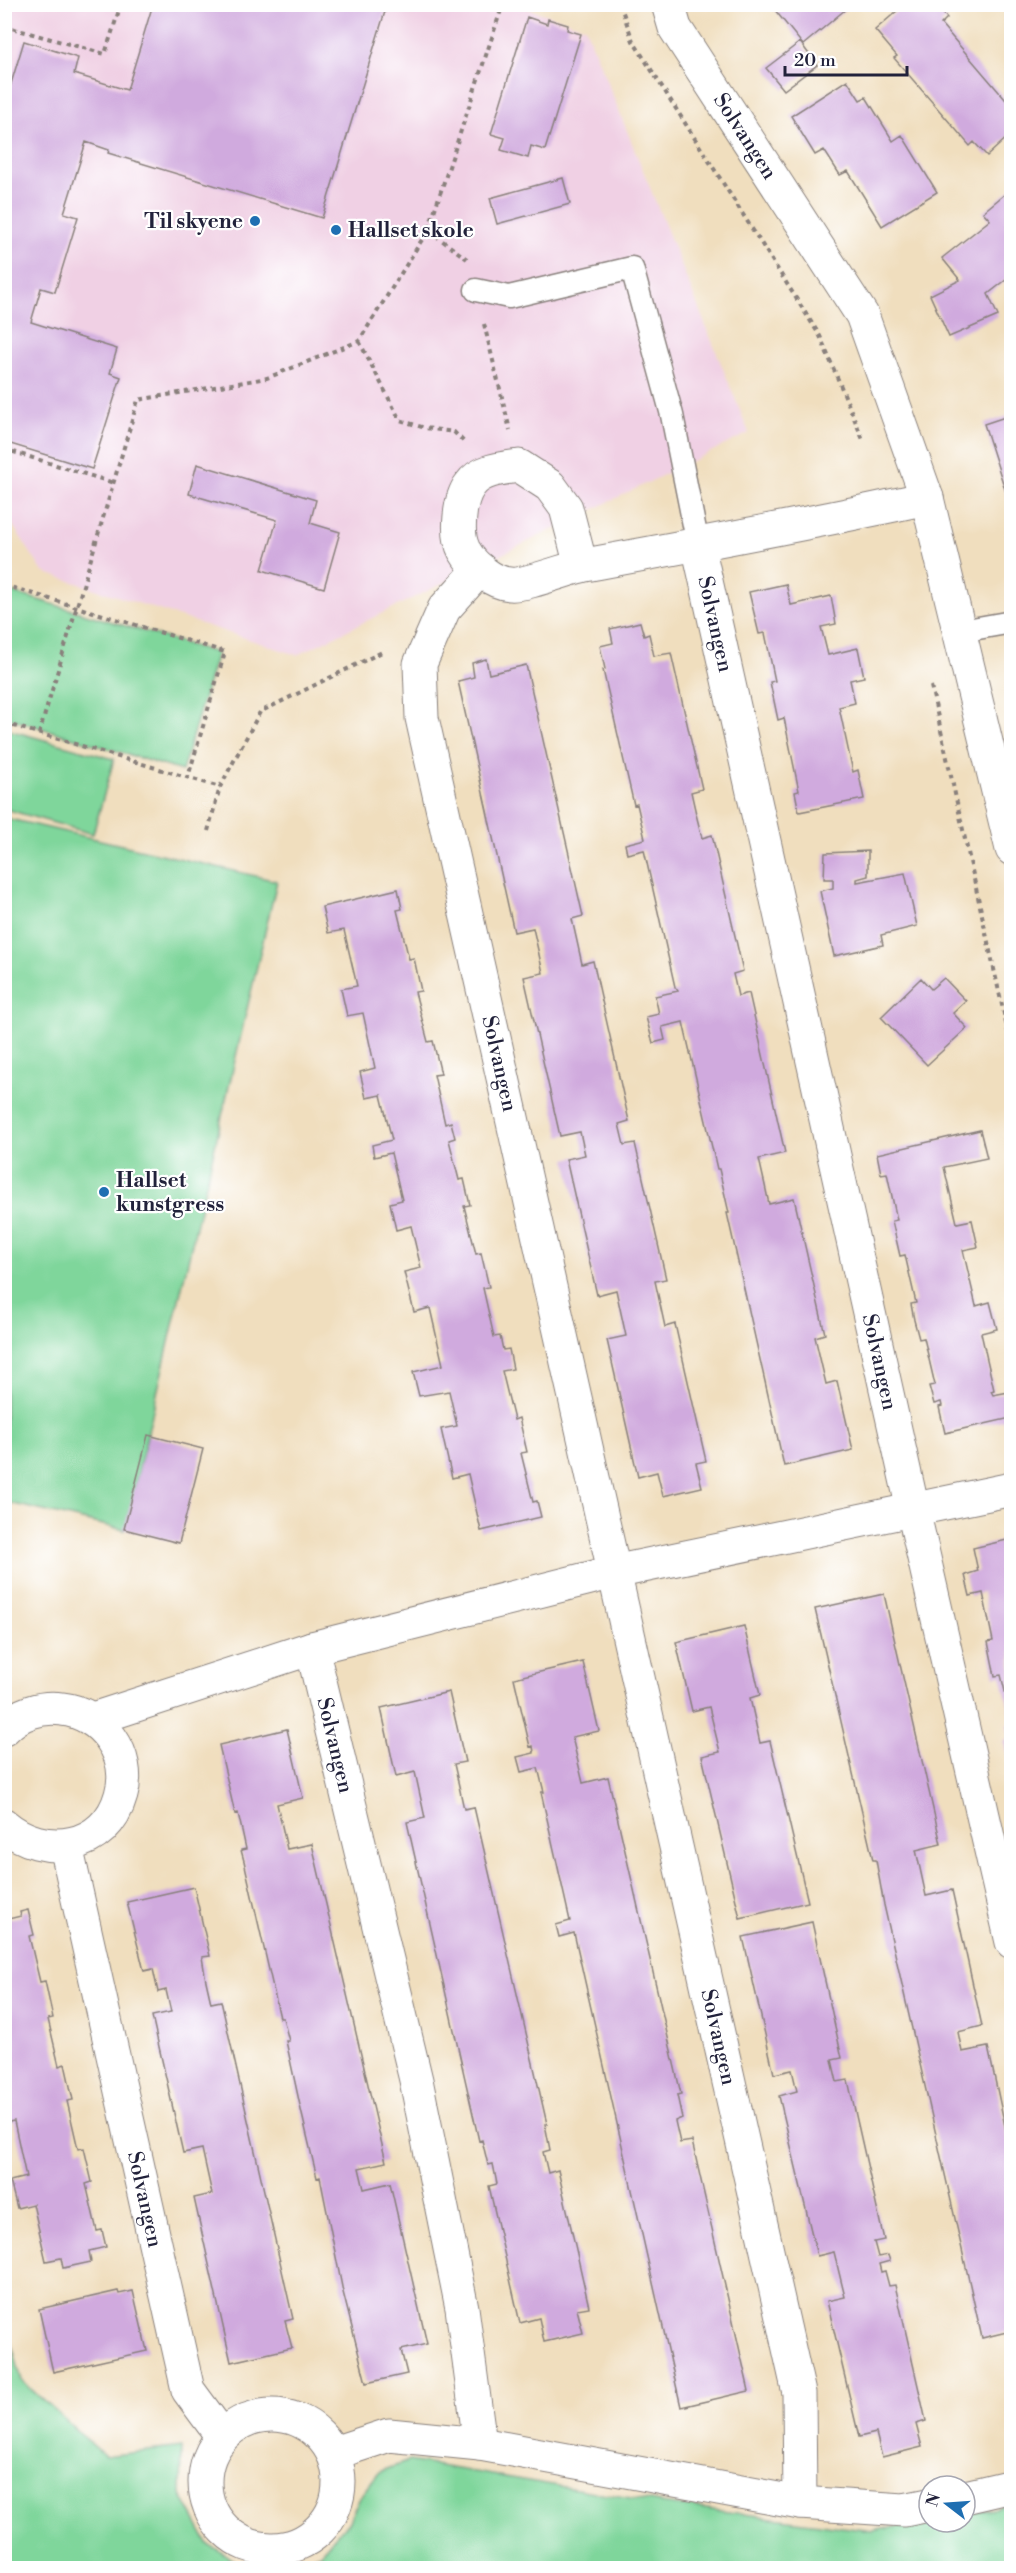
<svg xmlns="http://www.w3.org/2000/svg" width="1016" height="2573" viewBox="0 0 1016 2573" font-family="'Libre Bodoni',serif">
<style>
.built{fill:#f0d0e4}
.green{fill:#7fd69b;stroke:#507c6b;stroke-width:1.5}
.building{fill:#d0aade}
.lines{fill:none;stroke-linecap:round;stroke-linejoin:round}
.service-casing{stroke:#89807c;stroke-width:25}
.minor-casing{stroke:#89807c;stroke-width:35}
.path{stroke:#89807c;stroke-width:4;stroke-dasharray:4.5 4.5;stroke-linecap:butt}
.service{stroke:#fff;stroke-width:22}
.minor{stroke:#fff;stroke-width:33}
.poi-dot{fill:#1f6fb2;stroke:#fff;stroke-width:2}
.labels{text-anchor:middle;stroke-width:4.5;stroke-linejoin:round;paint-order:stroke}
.street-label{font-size:21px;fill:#22223b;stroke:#fff}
.poi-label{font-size:21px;font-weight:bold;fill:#22223b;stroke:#fff;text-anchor:start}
</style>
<rect width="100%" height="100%" fill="#fff"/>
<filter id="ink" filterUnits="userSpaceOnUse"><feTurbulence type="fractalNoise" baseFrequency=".0167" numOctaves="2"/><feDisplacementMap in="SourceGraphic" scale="12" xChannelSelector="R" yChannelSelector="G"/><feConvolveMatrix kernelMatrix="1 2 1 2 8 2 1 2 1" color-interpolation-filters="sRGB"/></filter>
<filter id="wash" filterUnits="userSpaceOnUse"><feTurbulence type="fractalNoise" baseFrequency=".008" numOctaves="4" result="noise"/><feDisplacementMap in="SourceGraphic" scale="24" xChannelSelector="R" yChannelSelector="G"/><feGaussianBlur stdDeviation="1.35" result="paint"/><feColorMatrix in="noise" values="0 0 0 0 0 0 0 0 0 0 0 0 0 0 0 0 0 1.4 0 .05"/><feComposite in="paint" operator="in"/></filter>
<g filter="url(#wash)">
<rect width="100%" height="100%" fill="#f0debe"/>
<path class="built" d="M513,4L585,27L749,433L297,655L43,572L5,513V5Z"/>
<path class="green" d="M5,590L217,653L182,771L5,717Z
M5,729L114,759L93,834L5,809Z
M5,818L277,881L125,1530L5,1502Z
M4,2317L22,2381L105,2456L182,2447L181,2494L208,2544L243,2565L275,2568H5Z
M409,2461L661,2503L872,2531L929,2521L965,2522V2514L993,2509L1011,2503V2568H283L320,2553L348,2522L362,2494L379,2472Z"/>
<g id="blocks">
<path class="building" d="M153,4L387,5L322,218L108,153L109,150L86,142L64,213L78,217L55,292L41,288L31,322L117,349L110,373L121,377L92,469L4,442V85L10,87L24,41L78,58L74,74L127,90Z
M770,4H842L846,9L803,45Z
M905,4H935L947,18L941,24L1011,106V134L987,156L974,142L970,146L894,58L897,56L875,30Z
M527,17L547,24L548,19L568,25L567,30L581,34L545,150L531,146L528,158L501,150L505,138L491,134Z
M800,42L817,65L784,90L766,68Z
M847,80L860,100L866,97L893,141L902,135L937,192L882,226L848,171L840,175L824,150L815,155L791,116Z
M563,178L570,204L497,224L490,198Z
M1011,189V276L988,294L998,316L949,337L930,295L960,280L942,258L990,220L983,212Z
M1011,415V508L984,424Z
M197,464L316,500L310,523L340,532L324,588L262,570L277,520L189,494Z
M786,584L791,605L831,596L836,624L821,627L828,655L858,648L864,677L850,680L855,703L839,707L853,772L858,770L864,799L799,812L795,792L799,791L784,718L778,720L770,682L775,681L765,633L759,634L749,592Z
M640,622L644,636L649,634L654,656L671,653L702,789L691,792L696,814L702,838L712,835L743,971L733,974L738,996L749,993L785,1153L759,1159L764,1181L769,1204L794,1198L825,1334L815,1337L826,1384L837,1381L853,1450L784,1466L727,1213H729L719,1169H717L683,1022L662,1027L665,1040L653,1043L646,1017L659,1014L655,996L678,991L675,987L644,850L627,854L625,844L645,839L637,804L634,805L603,670L605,669L600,646L613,643L610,629Z
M486,659L489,674L526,665L583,916L572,919L582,964L593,961L629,1121L619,1124L624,1145L635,1143L666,1279L655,1281L665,1327L675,1324L706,1461L696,1463L702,1487L663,1496L657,1472L638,1477L607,1340L626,1336L616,1290L597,1295L566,1159L585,1155L580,1132L560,1136L524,977L543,973L538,950L533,928L514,932L458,681L474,677L472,663Z
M868,851V876L857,879V882L905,873L917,926L881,935L883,945L834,956L820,891L833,888V879H824L825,853Z
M398,889L402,909L397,910L409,959L414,958L421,991L415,992L428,1042L433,1041L441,1074L434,1075L445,1124L451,1122L455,1138L449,1140L459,1180L464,1179L470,1205L464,1206L476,1254L481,1253L489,1287L483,1288L494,1337L500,1336L503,1350L509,1349L513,1369L502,1371L514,1420L519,1418L527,1452L521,1453L533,1502L537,1501L541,1517L481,1531L468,1474L452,1478L441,1429L457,1426L449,1391L419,1396L413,1372L443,1365L430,1308L414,1312L404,1272L421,1268L411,1226L396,1230L390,1203L402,1200L391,1153L374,1157L372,1145L392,1140L381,1095L366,1098L360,1072L375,1068L363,1013L347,1016L341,989L357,986L344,930L328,933L322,907Z
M921,978L931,989L944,978L966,1001L953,1013L967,1028L927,1065L881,1017Z
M980,1130L987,1158L944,1167L957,1223L972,1220L978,1247L963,1250L976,1306L990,1302L997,1329L981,1333L994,1390L991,1391L993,1395L1009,1392L1011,1418L945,1433L939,1407L942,1406L941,1402L934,1404L929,1386L935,1385L924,1338L919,1339L914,1320L911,1304L916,1303L905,1255L900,1256L892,1221L897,1220L887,1173L881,1174L877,1154Z
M148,1435L203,1449L179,1543L124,1529Z
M1011,1539V1716L1001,1675L995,1676L988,1642L993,1641L983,1593L970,1596L965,1575L978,1571L973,1548Z
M884,1594L941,1844L916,1850L926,1896L952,1890L982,2026L958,2032L962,2052L988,2047L1011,2154V2331L982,2338L884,1905L876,1860H873L815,1609Z
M744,1626L760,1695L750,1698L760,1743L770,1741L808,1902L740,1918L702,1756L720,1752L709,1707L692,1711L676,1642Z
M583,1662L599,1731L572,1737L583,1783L608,1777L681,2094L677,2095L682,2118L675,2121L680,2143L692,2141L749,2391L681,2407L574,1933L559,1937L556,1925L570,1921L541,1792H544L538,1768L521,1772L517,1757L534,1753L533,1746L530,1747L514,1678Z
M449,1692L465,1762L454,1764L459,1786L464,1809L474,1807L547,2124H545L550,2150L543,2152L548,2173L558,2170L589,2307L577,2309L583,2333L544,2342L539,2318L520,2323L489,2186L497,2184L493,2164L488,2165L482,2140L479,2141L407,1822L425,1818L415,1772L396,1777L381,1708Z
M1011,1723V1762H1009L1004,1741L1010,1739L1007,1725Z
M287,1729L303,1798L277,1804L282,1826L287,1849L312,1844L386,2162L359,2168L364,2189L390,2183L427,2344L401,2350L407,2374L366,2383L343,2292L320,2177L317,2178L301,2110L286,2041H289L283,2018H280L244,1861L241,1850L246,1849L243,1835L238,1813L235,1814L219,1745Z
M194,1887L210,1956L202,1957L206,1981L211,2003L221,2001L293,2319L285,2321L292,2348L231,2362L194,2198L212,2194L202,2149L183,2153L152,2016L171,2012L166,1990L158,1992L153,1969L144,1971L127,1902Z
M28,1910L34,1935L29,1936L40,1982L45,1981L53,2018L48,2019L59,2066L65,2064L73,2100L67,2101L78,2149L84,2148L92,2182L86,2184L97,2231L102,2230L106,2247L89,2251L91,2262L63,2268L61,2258L46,2261L33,2204L17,2208L10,2181L26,2177L14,2121L4,2123V2096L8,2095L4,2078V1920L21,1916L20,1912Z
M812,1922L842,2058L832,2060L837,2082L848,2080L884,2240L874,2242L878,2257L888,2255L890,2261L879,2264L881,2272L885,2271L889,2286L895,2285L926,2421L916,2424L922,2447L882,2457L876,2433L859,2437L827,2301L845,2297L834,2252L817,2256L779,2096L797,2091L792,2070L774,2074L743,1937Z
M118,2291L119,2294L133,2291L147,2351L53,2372L39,2309Z"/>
</g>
</g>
<g filter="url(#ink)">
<use href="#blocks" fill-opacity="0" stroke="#89807c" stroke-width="1.5"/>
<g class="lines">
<defs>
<path id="service" d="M476,290L509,297L632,268L672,415L698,545
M961,631L1012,622"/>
<g id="minor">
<path id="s1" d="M668,4L675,28L862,315L927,498L1012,849"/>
<path id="s2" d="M698,545L913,1510L1012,1942"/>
<path d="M581,566L566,508L550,486L519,466C503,468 480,470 470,485C459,499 456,535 464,550C473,566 492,583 510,584C524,586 567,569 585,565C699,544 814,523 927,498"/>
<path id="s3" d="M480,569L444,609L420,664L422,718L799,2393L800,2503"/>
<path id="s4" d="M312,1648L416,2080L462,2308L480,2444"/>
<path d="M93,1719L312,1648L614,1572L1012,1489"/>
<path d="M4,1729C19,1713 41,1706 62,1709C102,1713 133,1755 121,1795C106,1850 44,1859 4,1825"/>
<path id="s5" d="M66,1846L188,2390L222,2436"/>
<circle cx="272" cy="2482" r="67"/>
<path d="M334,2453L389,2435L480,2444L800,2503L904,2510L929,2505"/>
<path d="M965,2497L1012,2486"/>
</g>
</defs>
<use href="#service" class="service-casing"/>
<use href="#minor" class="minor-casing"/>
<path class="path" d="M620,4L633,41L820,336L864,442
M1010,4L1012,6
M4,26L105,54L121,4
M428,230L467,259
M484,324L510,430
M359,341L400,420L425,428L454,432L464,442
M4,449L114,483
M4,585L225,652L188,777
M931,686L1012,1050
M4,723L220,787
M39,734L138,400L267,378L359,341L428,230L503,4
M208,831L220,787L260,712L384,651"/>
<use href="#service" class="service"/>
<use href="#minor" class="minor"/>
</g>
</g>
<g class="poi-dot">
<circle cx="255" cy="221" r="6"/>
<circle cx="336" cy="230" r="6"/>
<circle cx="104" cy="1192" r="6"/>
</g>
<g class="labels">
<g class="street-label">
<text dy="7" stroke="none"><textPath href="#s1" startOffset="154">Solvangen</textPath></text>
<text dy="7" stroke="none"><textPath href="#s2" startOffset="81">Solvangen</textPath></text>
<text dy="7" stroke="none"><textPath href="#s3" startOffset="522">Solvangen</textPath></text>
<text dy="7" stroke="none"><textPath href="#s2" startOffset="837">Solvangen</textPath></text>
<text dy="7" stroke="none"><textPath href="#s4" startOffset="100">Solvangen</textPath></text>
<text dy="7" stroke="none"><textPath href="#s3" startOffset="1520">Solvangen</textPath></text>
<text dy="7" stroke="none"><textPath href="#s5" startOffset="362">Solvangen</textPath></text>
</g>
<g class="poi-label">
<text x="243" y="228" text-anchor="end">Til skyene</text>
<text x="348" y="237">Hallset skole</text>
<text x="116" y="1187">Hallset<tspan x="116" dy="24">kunstgress</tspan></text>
</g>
</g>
<rect width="1016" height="2573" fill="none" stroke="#fff" stroke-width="24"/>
<g transform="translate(947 2504) rotate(287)"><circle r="28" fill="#ffffff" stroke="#a7a7b1" stroke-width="1.5"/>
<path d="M0-4.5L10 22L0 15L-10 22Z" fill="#1f6fb2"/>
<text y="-9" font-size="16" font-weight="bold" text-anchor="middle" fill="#22223b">N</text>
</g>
<path d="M785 66v9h122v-9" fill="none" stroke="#22223b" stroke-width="3"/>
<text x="794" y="66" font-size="18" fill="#22223b" stroke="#ffffff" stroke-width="4.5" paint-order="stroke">20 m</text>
</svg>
